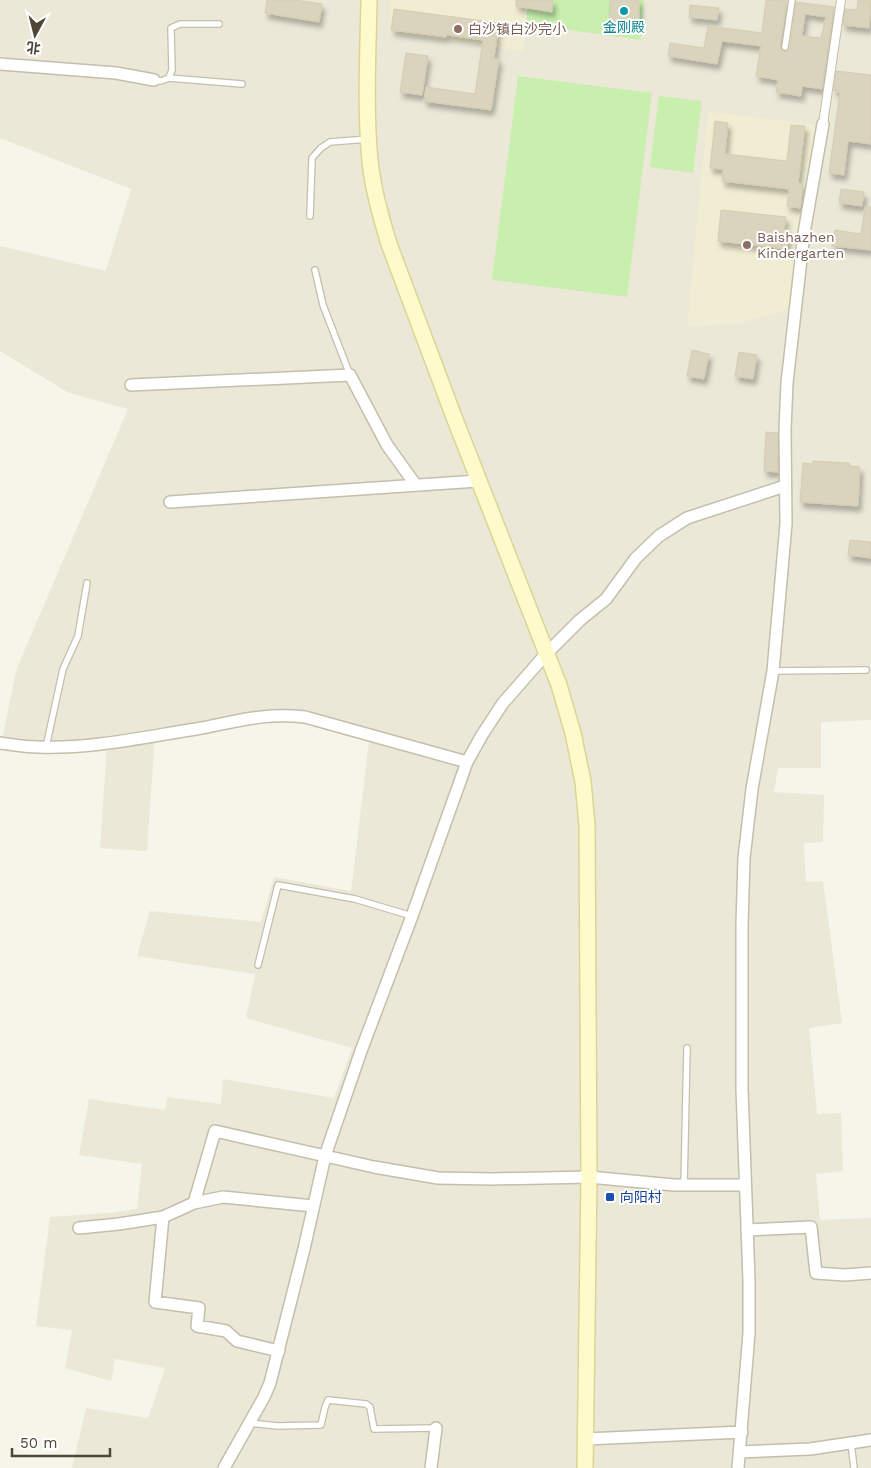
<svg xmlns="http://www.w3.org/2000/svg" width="871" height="1468" viewBox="0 0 871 1468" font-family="'Work Sans','Noto Sans SC',sans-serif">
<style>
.residential{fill:#ebe8d7}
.education{fill:#f1edd2}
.green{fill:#c8efae}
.building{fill:#dad3bd;stroke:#d5cdb0;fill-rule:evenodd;filter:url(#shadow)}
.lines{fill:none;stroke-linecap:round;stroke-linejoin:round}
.service-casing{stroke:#c3bfab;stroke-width:8}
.pedestrian-casing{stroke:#c3bfab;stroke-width:10}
.minor-casing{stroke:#c3bfab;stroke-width:14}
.secondary-casing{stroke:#dcd494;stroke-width:18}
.service{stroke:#fff;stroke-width:5.5}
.pedestrian{stroke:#fff;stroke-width:8}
.minor{stroke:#fff;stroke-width:11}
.secondary{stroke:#fffacb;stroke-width:15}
.culture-dot{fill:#0f9aa8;stroke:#fff;stroke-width:2}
.education-dot{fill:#8d6e63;stroke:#fff;stroke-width:2}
.transit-dot{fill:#1a4fb4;stroke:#fff;stroke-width:2}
.labels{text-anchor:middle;stroke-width:4;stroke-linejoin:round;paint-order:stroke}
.culture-label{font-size:14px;fill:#0d838f;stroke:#fff}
.education-label{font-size:14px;fill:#785e54;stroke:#fff;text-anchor:start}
.transit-label{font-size:14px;fill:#164399;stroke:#fff;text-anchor:start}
</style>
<defs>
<filter id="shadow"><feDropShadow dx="3" dy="5.5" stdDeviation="2.5" flood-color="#0004"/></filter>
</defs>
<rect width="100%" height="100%" fill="#f6f5ea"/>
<path class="residential" d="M0,0H871V720L821,722V768H778L774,792L824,795L823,842L804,843L806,882L823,881L842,1023L809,1028L817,1114L841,1113L843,1171L816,1174L820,1220L871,1218V1468H72L86,1408L148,1418L165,1368L115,1359L111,1381L65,1368L72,1330L36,1326L50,1217L109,1213L137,1209L142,1164L79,1155L89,1099L165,1110L168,1097L221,1104L223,1079L334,1098L352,1048L246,1018L255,974L137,956L150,911L261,922L274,877L351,891L370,734L269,715L155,735L147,851L100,848L107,745L1,744L17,668L128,409L69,393L0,351V246L106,271L131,189L0,138Z"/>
<path class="education" d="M391,0H528L524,51L389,33Z
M708,112L819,125L805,191L794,299L785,310L737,324L687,326Z"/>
<path class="green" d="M528,0H644L641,40L526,24Z
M518,76L652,93L627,297L492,280Z
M659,96L702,101L693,173L650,167Z"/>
<path class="building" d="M267,0H296L322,4L319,22L265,13Z
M516,0H553L552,12L516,6Z
M610,0H639V22H610Z
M766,0L787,1L780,46L782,50L785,52L790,48L796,2L834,7L822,89L802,86L801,96L776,92L778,80L756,76L761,46L722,41L717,64L668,56L670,43L704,48L708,26L762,33ZM805,14L826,17L821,38L802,36Z
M858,0H871L869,28L843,25L845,9L857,10Z
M690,5L719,8L717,20L689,17Z
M394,9L499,23L494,58L499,59L491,110L424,101L426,87L475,94L483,40L447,35L446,37L391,30Z
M406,53L428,56L422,95L400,92Z
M836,71L871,75V144L848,141L844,175L829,173L840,92L834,91Z
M715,121L728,123L725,154L787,161L791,125L805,126L798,183L803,184L800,208L787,206L789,189L722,181L723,169L710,168Z
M841,189L864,192L862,206L839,203Z
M865,207H871V250L832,246L835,230L861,234Z
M721,210L786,217L784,230H789L787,249L718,241Z
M692,350L709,354L704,379L687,376Z
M739,352L757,355L753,379L735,376Z
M766,432L778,433V472L764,471Z
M813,461L849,463V466L860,467L858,506L800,502L803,463L813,464Z
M850,540L871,542V558L848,555Z"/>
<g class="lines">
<defs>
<path id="service" d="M785,47L792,0
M169,78L242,84
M154,80L161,81L169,78L172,70L171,28L180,24H219
M310,216L312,158L321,148L330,142L368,139
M315,270L323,305L350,375
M773,671L866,670
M46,747L63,669L78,636L87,583
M258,965L278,885L355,899L412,916
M684,1186L687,1048
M249,1423L278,1426L321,1425L325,1407L328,1400L366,1404L370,1407L374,1429L436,1428
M851,1443L854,1468"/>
<path id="pedestrian" d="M823,124L841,0"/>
<path id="minor" d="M0,64L116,73L154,80
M131,385L350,375L387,445L415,484
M170,502L478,481
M0,743C13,745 25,747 38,747C91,749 144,737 196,729C235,722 265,712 305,717L467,762
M194,1203L215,1131L374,1167L438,1178L491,1179L589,1177L674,1185H745
M79,1228L119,1224L163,1217
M747,1230L811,1227L816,1273L845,1275L871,1273
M279,1351L237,1341L226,1331L197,1326L199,1308L155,1302L163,1217L194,1203L223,1197L313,1206
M586,1439L742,1432
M740,1452L810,1449L871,1440
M224,1468L264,1397L270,1383L304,1249L325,1156L361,1051L412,916L467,762L482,735L503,703L546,654L580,620L606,599L636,558L659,536L687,518L785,486
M431,1468L436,1428
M738,1468L749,1333V1280L742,1089V924L744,858L752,789L773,671L786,524L785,429L787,383L804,233L823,124"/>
<path id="secondary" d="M369,0C368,54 365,108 370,161C373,190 381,217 389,244L454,417L559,685L573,733L583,782L587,825L589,1177L585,1468"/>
</defs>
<use href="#service" class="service-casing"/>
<use href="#pedestrian" class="pedestrian-casing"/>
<use href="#minor" class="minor-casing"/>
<use href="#secondary" class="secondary-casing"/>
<use href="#service" class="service"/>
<use href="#pedestrian" class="pedestrian"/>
<use href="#minor" class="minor"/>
<use href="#secondary" class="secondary"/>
</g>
<circle class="culture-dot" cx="624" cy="11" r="5"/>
<g class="education-dot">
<circle cx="458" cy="29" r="5"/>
<circle cx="747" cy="245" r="5"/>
</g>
<rect class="transit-dot" x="605" y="1192" width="10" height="10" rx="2.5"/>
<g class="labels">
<g class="culture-label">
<text x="624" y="32">金刚殿</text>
</g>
<g class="education-label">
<text x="468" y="34">白沙镇白沙完小</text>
<text x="757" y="242">Baishazhen<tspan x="757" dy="16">Kindergarten</tspan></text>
</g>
<g class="transit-label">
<text x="620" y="1202">向阳村</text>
</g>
</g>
<g transform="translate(35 35) rotate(187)" stroke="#ffffff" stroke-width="4" paint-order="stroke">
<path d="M0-4L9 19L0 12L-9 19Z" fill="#4c4736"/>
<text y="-8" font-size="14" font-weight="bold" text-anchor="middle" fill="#4c4736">北</text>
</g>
<path d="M12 1448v8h98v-8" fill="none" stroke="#4c4736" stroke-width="2.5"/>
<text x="20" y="1448" font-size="15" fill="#4c4736" stroke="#ffffff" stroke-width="4" paint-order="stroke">50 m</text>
</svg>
